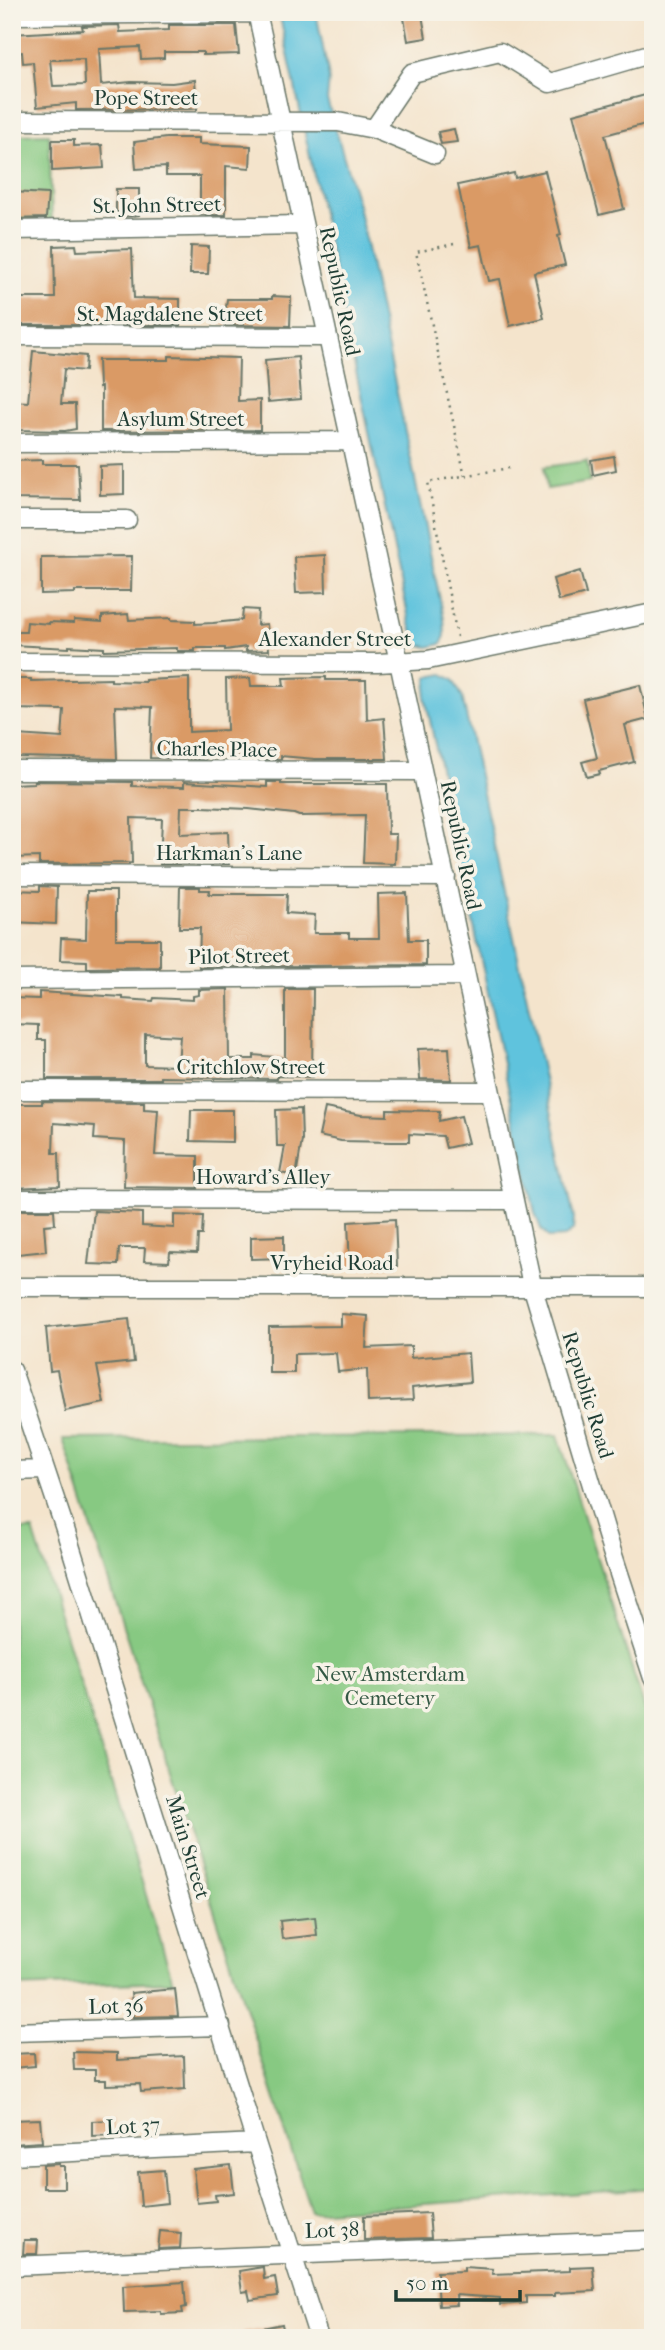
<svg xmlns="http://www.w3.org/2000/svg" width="665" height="2350" viewBox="0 0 665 2350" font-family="'IM FELL French Canon',serif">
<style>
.green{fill:#87c982;stroke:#53835b;stroke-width:2}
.water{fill:#5fc3dd;stroke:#3f8088;stroke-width:2}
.building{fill:#da9a65;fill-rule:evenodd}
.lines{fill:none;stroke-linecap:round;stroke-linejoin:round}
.minor-casing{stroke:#6a7769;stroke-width:21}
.path{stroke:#6a7769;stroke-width:2.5;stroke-dasharray:2 5;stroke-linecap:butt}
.minor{stroke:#fff;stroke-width:18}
.labels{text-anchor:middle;stroke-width:7;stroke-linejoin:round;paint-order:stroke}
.street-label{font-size:21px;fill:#1f3d34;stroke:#f7f3e8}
.park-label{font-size:21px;fill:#345944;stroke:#f7f3e8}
</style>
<rect width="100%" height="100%" fill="#f7f3e8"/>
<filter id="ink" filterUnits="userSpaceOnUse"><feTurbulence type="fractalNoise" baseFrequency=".0143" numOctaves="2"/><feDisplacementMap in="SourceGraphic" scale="14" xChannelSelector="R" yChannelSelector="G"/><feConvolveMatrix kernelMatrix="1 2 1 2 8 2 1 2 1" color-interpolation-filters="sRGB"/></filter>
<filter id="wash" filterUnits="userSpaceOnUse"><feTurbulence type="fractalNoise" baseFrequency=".00686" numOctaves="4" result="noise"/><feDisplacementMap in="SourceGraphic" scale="28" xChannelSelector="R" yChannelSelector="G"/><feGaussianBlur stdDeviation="1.57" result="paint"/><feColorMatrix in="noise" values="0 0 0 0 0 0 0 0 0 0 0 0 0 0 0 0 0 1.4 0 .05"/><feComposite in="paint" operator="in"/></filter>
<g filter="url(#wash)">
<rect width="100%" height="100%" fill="#f4e4cc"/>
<path class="green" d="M49,134L52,224H12V135Z
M587,461L590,482L547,489L544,467Z
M558,1435L653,1735V2188L311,2212L63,1439Z
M12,1530H33L173,1982L12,1987Z"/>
<path class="water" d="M279,12H316L329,78L327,100L358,205L444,619L445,636L441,644L429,647L418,645L410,624Z
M443,674L453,680L462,696L574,1218L573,1230L565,1237L549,1238L541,1229L535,1213L425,697L428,677Z"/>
<g id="blocks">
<path class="building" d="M422,15L426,38L408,41L404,18Z
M119,25L120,32L169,30V25H236L239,54L203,55V52H164V58L141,59L140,47L99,49L101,85L131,82L172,83L195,80L197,109L76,110V103L37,107L33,62L23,63L22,52L12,53V34L83,30L82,26ZM84,59L85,85L53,86L50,60Z
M653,93V122L605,135L624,209L599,215L573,114Z
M454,129L457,142L441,144L438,132Z
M166,138H199V144L251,146L250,168L226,166V215H200V176H166V167L136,169L134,142Z
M52,140H74V146L102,145L104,168L52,171Z
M545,171L561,235L558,236L565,265L534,272L544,318L510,326L500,279L489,281L481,245L471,247L458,185L514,173L515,178Z
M116,189H139V215L122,217V212H116Z
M12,192L48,194L46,218L12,219Z
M76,245L77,251L132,249L134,298L180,299V325H16V298H55L54,246Z
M191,246L209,247L208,274H190Z
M272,296L291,297L290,326L224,325L227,299H272Z
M33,351L86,356L85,371L64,369L61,404H75L76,429L65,431L12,430V401L28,402Z
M169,356L239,358L238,401L260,400V430L101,431V387L99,388L98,360H169Z
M298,357L301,399L268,402L265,360Z
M614,456L616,470L593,475L591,460Z
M42,460V464H78L80,500L12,499V461Z
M124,465V494L100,495V466Z
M325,555L326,592L296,593L294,557Z
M132,556L131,591H75V593L41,594V557Z
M580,571L586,594L559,601L553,579Z
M243,609L258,610L257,625L267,624L269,650L246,651V647L225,650V648H195V651H177V648L104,650V648L69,646V648L12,645V632H26L27,622L49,624V622L74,623V620L102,622V616L128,614L129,620L171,618V620L195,621V624L213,623L242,620Z
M326,677V680H366L367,720L384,718L387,759H315L281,756V759H256V757L221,756L206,757L205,759L150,758L152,707L115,706L117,759L16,757L17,735L62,738L64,710L12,709V679H31V681L111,679V681L145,682V680L189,678V732L227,730L226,679L250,678L251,686H284L283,678Z
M640,685L648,719L625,725L634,762L599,771L600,774L587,777L582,762L597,758L583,699Z
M34,781L132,782V786L184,787V782L267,787V782H281V784H387L388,834H396L395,864L363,863L365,815L299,816L294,814L249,809L202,807H181L180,834L228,832L229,864H160L162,819L131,818L132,863L39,864V857L12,858V784L34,783Z
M40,886L57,887L56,924L12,922V890L40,891Z
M180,887H200V890H210L209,894H287L286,913L315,915L314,933H349V938H379L378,894L407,893L409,940H426V965L199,967L200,928H179Z
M87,891H116V939H160V967L87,968V961L60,960L61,938L86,939Z
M228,989L229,1059H254V1055L285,1058V989H313L312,1077L277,1076V1079L161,1077V1079H46V1040H38V1025L12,1024V998L39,999V992L123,997V999L153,1001L154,998L193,1000V996L199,995V990ZM145,1034L180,1036L178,1066L145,1065Z
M449,1048L451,1080L420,1079L418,1049Z
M42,1101L144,1102V1109L158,1110L155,1155L198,1156V1188L124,1187L125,1141L94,1139L95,1126L54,1123L53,1153H59L60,1186L12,1188V1104H42Z
M325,1108L361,1115L387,1116V1110L440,1111L439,1121L461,1116L468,1143L446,1148L443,1136L409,1134V1142H392L341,1141L319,1136Z
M301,1109L302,1140L296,1176L280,1173L285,1146H277L276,1110Z
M191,1110H233V1142L190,1141Z
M14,1210H54L55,1224L44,1225L46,1251L18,1254Z
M94,1211L142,1213V1226L174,1228V1215L203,1216L202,1235H198L197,1253L170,1252L169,1262L144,1261L145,1248H119L118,1265L88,1264Z
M395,1219L397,1266L350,1268L348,1222Z
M284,1236V1258L251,1259V1237Z
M341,1314L368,1316L366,1348L411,1346V1358L468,1353L470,1382L412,1388L413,1400L368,1402L367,1369L338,1372L336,1353L294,1354V1373H269V1327L341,1326Z
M129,1319L134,1362L97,1366L104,1403L65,1411L57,1370L50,1371L46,1328Z
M315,1917L317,1935L282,1939L280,1921Z
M175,1989L178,2016L133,2017L131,1993Z
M73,2052L117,2053V2060L184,2056L185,2089L141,2092L140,2084L106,2085V2080H95V2070H74Z
M34,2053L35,2066L12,2068V2054Z
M40,2119L42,2142L12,2144V2120Z
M112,2120L113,2135L92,2136V2121Z
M59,2164V2166H64V2188H43V2165Z
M231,2165L234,2193L215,2195L216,2201L197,2203L193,2169Z
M164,2170L167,2203L141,2206L138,2172Z
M429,2213L431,2238L364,2240V2216Z
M160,2231L181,2233L180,2248L158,2249Z
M24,2240H38L37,2254H23Z
M593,2266L595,2291L555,2293V2296H526V2303L500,2305V2298L456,2295L457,2305L439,2306L437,2272L464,2271V2267L493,2269L492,2274L570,2271V2267Z
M263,2267L264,2279L275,2277L278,2296L250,2300L248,2291L242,2292L239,2271Z
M184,2282L186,2307L182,2308L183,2313L161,2314V2311L124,2312L123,2286Z
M282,2324L285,2338H244L243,2332Z"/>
</g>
</g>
<g filter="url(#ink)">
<use href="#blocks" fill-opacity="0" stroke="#6a7769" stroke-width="2"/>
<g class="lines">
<defs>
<path id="minor" d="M257,12L399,662L532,1285L612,1552L653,1678
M12,15L257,13
M12,121L338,122L374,129
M435,154L374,129L412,73L500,52L550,83L653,53
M12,230L303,225
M12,336L327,337
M12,443L350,441
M12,520H127
M12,662L378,663L428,660L653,613
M12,770L422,771
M12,875L446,877
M12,980L465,976
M12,1090L490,1091
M12,1199L513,1200
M12,1287H653
M12,1370L65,1529L256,2143L319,2338
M12,1471L45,1470
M12,2032L221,2026
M12,2155L256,2143
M12,2266L653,2240"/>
</defs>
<use href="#minor" class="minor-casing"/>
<path class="path" d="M454,244L416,252L465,476
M457,637L428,482L509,468"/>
<use href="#minor" class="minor"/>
</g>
</g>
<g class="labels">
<g class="street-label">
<text x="146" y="105">Pope Street</text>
<text transform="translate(157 205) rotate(-1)" y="7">St. John Street</text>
<text transform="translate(340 291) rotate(78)" y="7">Republic Road</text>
<text x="170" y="321">St. Magdalene Street</text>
<text x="181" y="426">Asylum Street</text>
<text x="335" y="646">Alexander Street</text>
<text transform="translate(217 749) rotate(1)" y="7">Charles Place</text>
<text transform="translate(461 845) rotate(78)" y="7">Republic Road</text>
<text x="229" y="860">Harkman's Lane</text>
<text transform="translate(239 956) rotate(-1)" y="7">Pilot Street</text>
<text x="251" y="1074">Critchlow Street</text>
<text x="263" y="1184">Howard's Alley</text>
<text x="332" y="1270">Vryheid Road</text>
<text transform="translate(588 1395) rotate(73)" y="7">Republic Road</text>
<text transform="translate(188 1847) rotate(73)" y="7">Main Street</text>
<text transform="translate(116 2006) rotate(-2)" y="7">Lot 36</text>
<text transform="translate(133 2126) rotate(-3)" y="7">Lot 37</text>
<text transform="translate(332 2230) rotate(-2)" y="7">Lot 38</text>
</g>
<g class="park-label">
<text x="390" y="1681">New Amsterdam<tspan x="390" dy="24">Cemetery</tspan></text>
</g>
</g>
<rect width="665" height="2350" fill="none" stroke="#f7f3e8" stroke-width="42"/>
<path d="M396 2290v10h124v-10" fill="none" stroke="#1f3d34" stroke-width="3.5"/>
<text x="406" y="2290" font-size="21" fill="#1f3d34" stroke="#f7f3e8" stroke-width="5" paint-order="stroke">50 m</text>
</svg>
